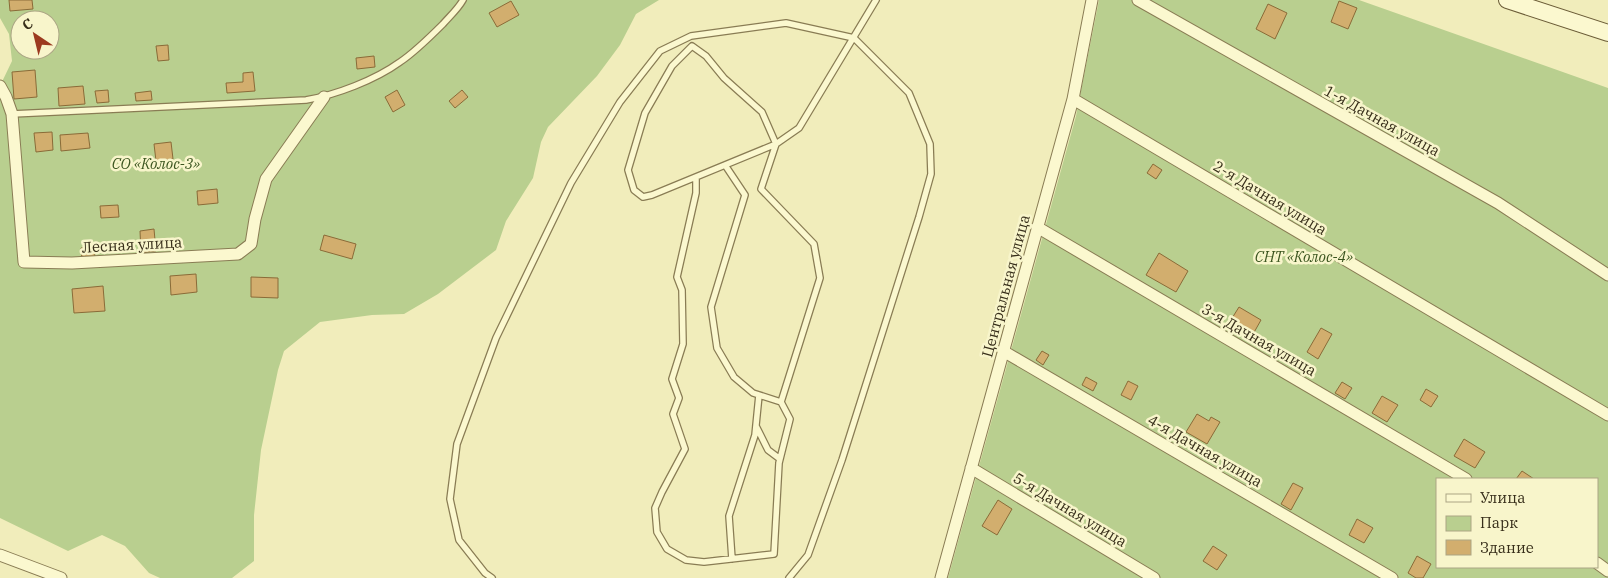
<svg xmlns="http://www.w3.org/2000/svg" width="1608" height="578" viewBox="0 0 1608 578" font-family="'IBM Plex Serif',serif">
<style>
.green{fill:#b9cf8f;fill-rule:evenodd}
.building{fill:#d2ae6e;stroke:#8a6b38}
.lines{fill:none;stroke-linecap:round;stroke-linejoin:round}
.lane-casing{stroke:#897c54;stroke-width:8}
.street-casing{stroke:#897c54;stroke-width:13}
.secondary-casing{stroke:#6b5c37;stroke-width:18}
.lane{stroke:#fbf8cf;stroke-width:5.5}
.street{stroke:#fbf8cf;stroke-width:11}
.secondary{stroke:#fbf8cf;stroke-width:16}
.labels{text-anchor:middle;stroke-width:5;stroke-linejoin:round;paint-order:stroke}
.street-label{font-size:15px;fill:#372e1a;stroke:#f8f5cb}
.park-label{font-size:15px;font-style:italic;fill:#3b551f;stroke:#f8f5cb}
</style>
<rect width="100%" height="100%" fill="#f1edbb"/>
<path class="green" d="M0,0H659L636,14L620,45L597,76L548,127L541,142L533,178L506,221L496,250L438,294L404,314L372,315L320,322L284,351L278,370L261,450L254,515V561L232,578H160L149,573L125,546L102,535L68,551L0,518V86L12,61L9,34L0,18ZM20,20H50V50H20Z
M1099,0H1359L1608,88V578H948L1076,116ZM1437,479H1597V567H1437Z"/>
<path class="building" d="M9,0H32L33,9L10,11Z
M511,1L519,15L497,27L489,13Z
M1339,1L1357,8L1348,29L1331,22Z
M1268,4L1287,13L1275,39L1256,29Z
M168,45L169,60L158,61L156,46Z
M374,56L375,67L357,69L356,58Z
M35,70L37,97L14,99L12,72Z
M253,72L255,91L227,93L226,83L243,82V73Z
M83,86L85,104L59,106L58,88Z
M108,90L109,102L97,103L95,91Z
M397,90L405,105L393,112L385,97Z
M462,90L468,97L455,108L449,101Z
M151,91L152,100L136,101L135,93Z
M52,132L53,150L36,152L34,133Z
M88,133L90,148L61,151L60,135Z
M171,142L173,159L156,161L154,144Z
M1153,164L1162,170L1156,179L1147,173Z
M217,189L218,203L198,205L197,191Z
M118,205L119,217L101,218L100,206Z
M154,229L156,251L141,253L140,231Z
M324,235L356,244L352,259L320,250Z
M94,247L95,258L82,259L81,248Z
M1159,253L1188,271L1176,292L1146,275Z
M196,274L197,292L171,295L170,276Z
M251,277L278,278V298L251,297Z
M103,286L105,311L74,313L72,289Z
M1239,307L1261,320L1252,336L1229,323Z
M1321,328L1332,334L1318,359L1307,352Z
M1042,351L1049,355L1043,365L1036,360Z
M1086,377L1097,383L1093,391L1082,385Z
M1128,381L1138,386L1131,400L1121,395Z
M1342,382L1352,388L1345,399L1335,393Z
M1426,389L1438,396L1431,407L1420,400Z
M1382,396L1398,405L1387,422L1372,413Z
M1197,414L1209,421L1211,417L1220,422L1207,444L1186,432Z
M1464,439L1485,452L1475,468L1454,456Z
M1240,467L1249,472L1244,481L1234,476Z
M1522,471L1534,479H1516Z
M1293,483L1303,488L1291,510L1281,504Z
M998,500L1012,509L997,535L982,526Z
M1357,519L1373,528L1364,543L1349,535Z
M1213,546L1227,555L1217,570L1203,561Z
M1417,556L1431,564L1423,578H1416L1408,573Z"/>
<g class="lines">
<defs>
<path id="lane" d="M12,114L306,100C336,95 375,80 400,62C415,52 430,37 443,24C450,16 458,9 463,0
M696,177V193L677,277L682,290L683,344L672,379L679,398L673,414L685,449L662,492L655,508L657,532L667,549L686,560L704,562L774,554L779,463L790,419L781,402L753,393L734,377L717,348L711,307L745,195L725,165
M781,402L820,278L814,244L761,189L776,144L762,112L724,78L706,56L692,46L672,66L645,113L628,170L634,190L643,197L652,195L776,144L799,128L876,0
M756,426L768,450L780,459
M732,559L729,516L755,435L759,395
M492,578L485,573L459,540L450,499L457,444L496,338L571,183L620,102L660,51L691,36L786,23L854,38L909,93L930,144L931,174L919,217L842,460L808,555L789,578"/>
<path id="street" d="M1138,0L1498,203L1608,275
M0,86L6,97L12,114L24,262L72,263L238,254L251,244L255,219L266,179L324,97
M1073,99L1608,415
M1037,227L1466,479
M1003,351L1392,578
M971,468L1154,578
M0,555L61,578
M1597,563L1608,571
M941,578L1073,99L1092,0"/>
<path id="secondary" d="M1507,0L1608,33"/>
</defs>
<use href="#lane" class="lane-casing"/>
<use href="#street" class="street-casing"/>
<use href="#secondary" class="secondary-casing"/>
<use href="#lane" class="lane"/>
<use href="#street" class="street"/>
<use href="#secondary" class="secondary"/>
</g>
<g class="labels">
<g class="street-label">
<text transform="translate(1382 121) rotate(29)" y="5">1-я Дачная улица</text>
<text transform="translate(1270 198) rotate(31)" y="5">2-я Дачная улица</text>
<text transform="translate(132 245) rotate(-3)" y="5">Лесная улица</text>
<text transform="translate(1006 286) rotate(-75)" y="5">Центральная улица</text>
<text transform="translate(1259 340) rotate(30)" y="5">3-я Дачная улица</text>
<text transform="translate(1205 451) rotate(30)" y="5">4-я Дачная улица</text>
<text transform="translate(1070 510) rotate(31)" y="5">5-я Дачная улица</text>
</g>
<g class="park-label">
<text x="156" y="169">СО «Колос-3»</text>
<text x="1304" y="262">СНТ «Колос-4»</text>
</g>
</g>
<rect x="1436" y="478" width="162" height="90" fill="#f8f5cb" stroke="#aba584"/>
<rect x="1446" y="494" width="25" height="8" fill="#fbf8cf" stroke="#aba584"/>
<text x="1480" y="503" font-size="15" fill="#372e1a">Улица</text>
<rect x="1446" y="516" width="25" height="15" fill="#b9cf8f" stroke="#aba584"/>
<text x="1480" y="528" font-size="15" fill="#372e1a">Парк</text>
<rect x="1446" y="540" width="25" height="15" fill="#d2ae6e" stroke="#aba584"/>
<text x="1480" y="553" font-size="15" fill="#372e1a">Здание</text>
<g transform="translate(35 35) rotate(325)"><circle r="24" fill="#f8f5cb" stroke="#aba584"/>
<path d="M0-4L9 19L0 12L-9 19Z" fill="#9c3a1f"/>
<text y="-8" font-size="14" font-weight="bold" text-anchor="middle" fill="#372e1a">С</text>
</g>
</svg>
